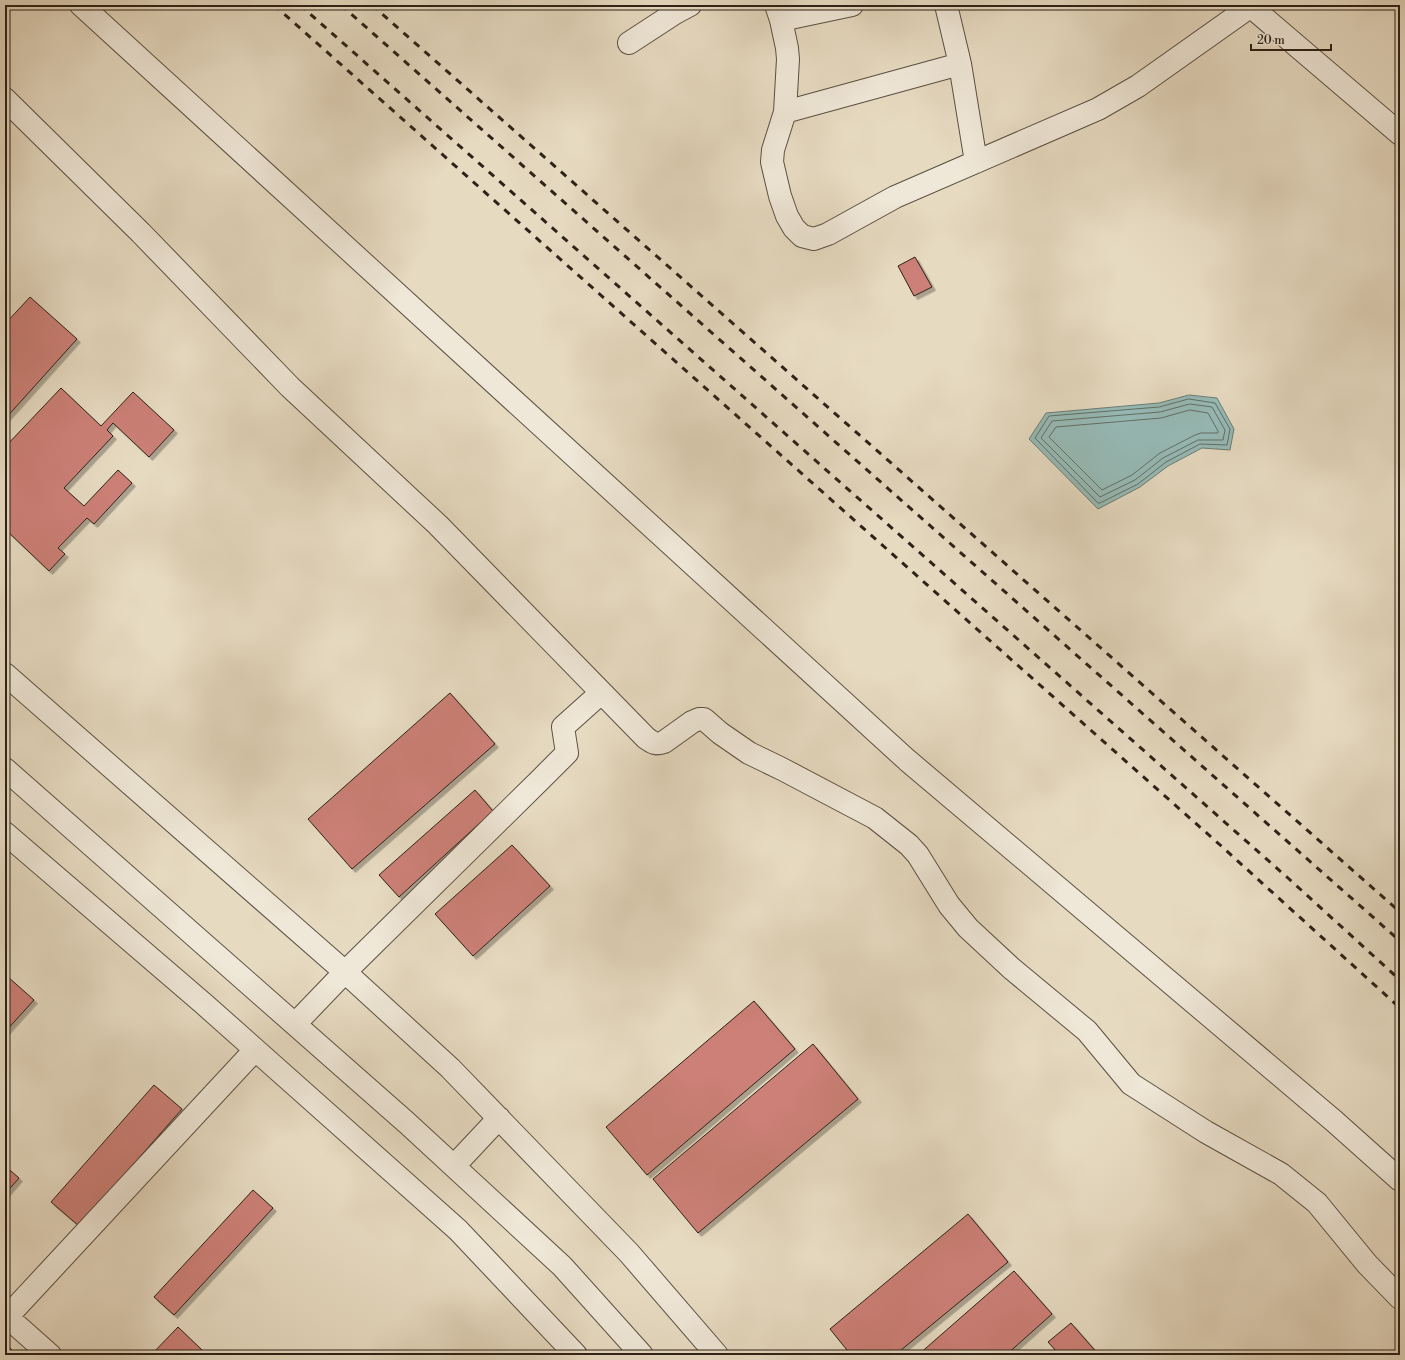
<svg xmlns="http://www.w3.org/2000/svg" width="1405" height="1360" viewBox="0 0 1405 1360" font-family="'Libre Bodoni',serif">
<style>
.water{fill:#96bab6;stroke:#6c7d76}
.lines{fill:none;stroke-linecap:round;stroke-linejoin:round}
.shore{stroke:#626e66;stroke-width:1}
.building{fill:#cc8077;stroke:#2d2217;filter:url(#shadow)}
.minor-casing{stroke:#5b5042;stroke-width:24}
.minor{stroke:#efe7d7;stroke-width:22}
.rail{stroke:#2d2217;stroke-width:3;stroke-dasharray:7 7;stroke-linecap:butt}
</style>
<defs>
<filter id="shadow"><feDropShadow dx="3.5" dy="3.5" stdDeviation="0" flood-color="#0004"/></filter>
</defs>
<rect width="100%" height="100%" fill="#e6dac1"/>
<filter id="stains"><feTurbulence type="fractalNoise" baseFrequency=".005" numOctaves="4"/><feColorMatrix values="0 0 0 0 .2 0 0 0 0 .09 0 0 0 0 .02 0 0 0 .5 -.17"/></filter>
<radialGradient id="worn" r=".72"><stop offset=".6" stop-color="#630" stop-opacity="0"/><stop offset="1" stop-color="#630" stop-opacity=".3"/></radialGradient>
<path class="water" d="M1189,395L1217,398L1234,429L1230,450L1202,448L1168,466L1140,487L1098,509L1029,439L1046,413L1159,403Z"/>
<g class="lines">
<path class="shore" d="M1189,399L1215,403L1230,429L1227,445L1200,444L1166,462L1138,484L1100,503H1098L1035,438L1049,416L1159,407Z
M1190,404L1212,407L1225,430L1223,440H1198L1163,458L1135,480L1100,497L1041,438L1052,421L1160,412Z
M1190,410L1208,413L1218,431V433H1201L1195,435L1160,453L1132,475L1102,490L1049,437L1056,427L1161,418Z"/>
</g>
<path class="building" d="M915,257L932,287L914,296L898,266Z
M30,297L77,339L5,419V324Z
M61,388L101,426L133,392L174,430L149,457L113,423L107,430L113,436L64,488L84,506L118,470L132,483L94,524L87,518L58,548L65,554L49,571L6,530L5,531V447Z
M450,693L495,744L352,869L308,819Z
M475,790L493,811L399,897L379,875Z
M512,845L550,886L473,956L435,914Z
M8,977L34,1000L5,1032V980Z
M754,1001L795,1049L647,1175L606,1127Z
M813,1044L858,1099L698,1233L653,1179Z
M154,1085L182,1109L79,1226L51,1202Z
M5,1166L19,1178L5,1194Z
M253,1190L273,1208L174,1315L154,1297Z
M968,1214L1008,1262L895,1355H851L830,1329Z
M1014,1271L1052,1314L1006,1355H918Z
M1071,1323L1099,1355H1053L1057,1352L1048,1342Z
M178,1327L203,1351L199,1355H151Z
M10,1348L17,1355H5V1353Z"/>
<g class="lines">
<defs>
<path id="minor" d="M81,5L907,760L1334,1121L1400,1180
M776,5L781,20L787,48L788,59L785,112L773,150L772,162L780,196L787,216L794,228L802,236L814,239L828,234L895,197L1098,109L1138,86L1251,6
M946,5L960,64L976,162
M1249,5L1400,134
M781,20L852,5
M629,43L675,13L690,5
M5,99L141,233L290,387L438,525L646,738C653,743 656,745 664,742L692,722L699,719H704L720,733L749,753L782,769L875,818L909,845L918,855L949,905L968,928L1011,968L1087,1031L1131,1084L1206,1132L1281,1174L1317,1203L1367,1264L1400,1298
M785,112L960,64
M5,674L345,972L450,1068L629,1253L717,1355
M5,769L407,1123L562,1266L642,1355
M5,833L204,1004L458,1230L576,1355
M295,1024L345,972L541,779L567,753L563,727L601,693
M454,1166L499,1118
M5,1315L50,1355
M7,1317L255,1050"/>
</defs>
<use href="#minor" class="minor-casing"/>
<use href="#minor" class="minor"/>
<path class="rail" d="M274,5L1219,844L1400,1008
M300,5L1288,878L1400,980
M341,5L1400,941
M372,5L1400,912"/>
</g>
<rect width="1405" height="1360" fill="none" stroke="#e6dac1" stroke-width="20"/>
<rect x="6" y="6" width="1393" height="1348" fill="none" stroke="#2d2217" stroke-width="2"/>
<rect x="10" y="10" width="1385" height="1340" fill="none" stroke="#2d2217"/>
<path d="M1251 44v6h80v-6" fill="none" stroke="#2d2217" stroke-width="2"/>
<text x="1257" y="44" font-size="12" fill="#2d2217" stroke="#efe7d7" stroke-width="3" paint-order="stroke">20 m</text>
<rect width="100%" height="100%" filter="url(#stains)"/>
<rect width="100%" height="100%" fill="url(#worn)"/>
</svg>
